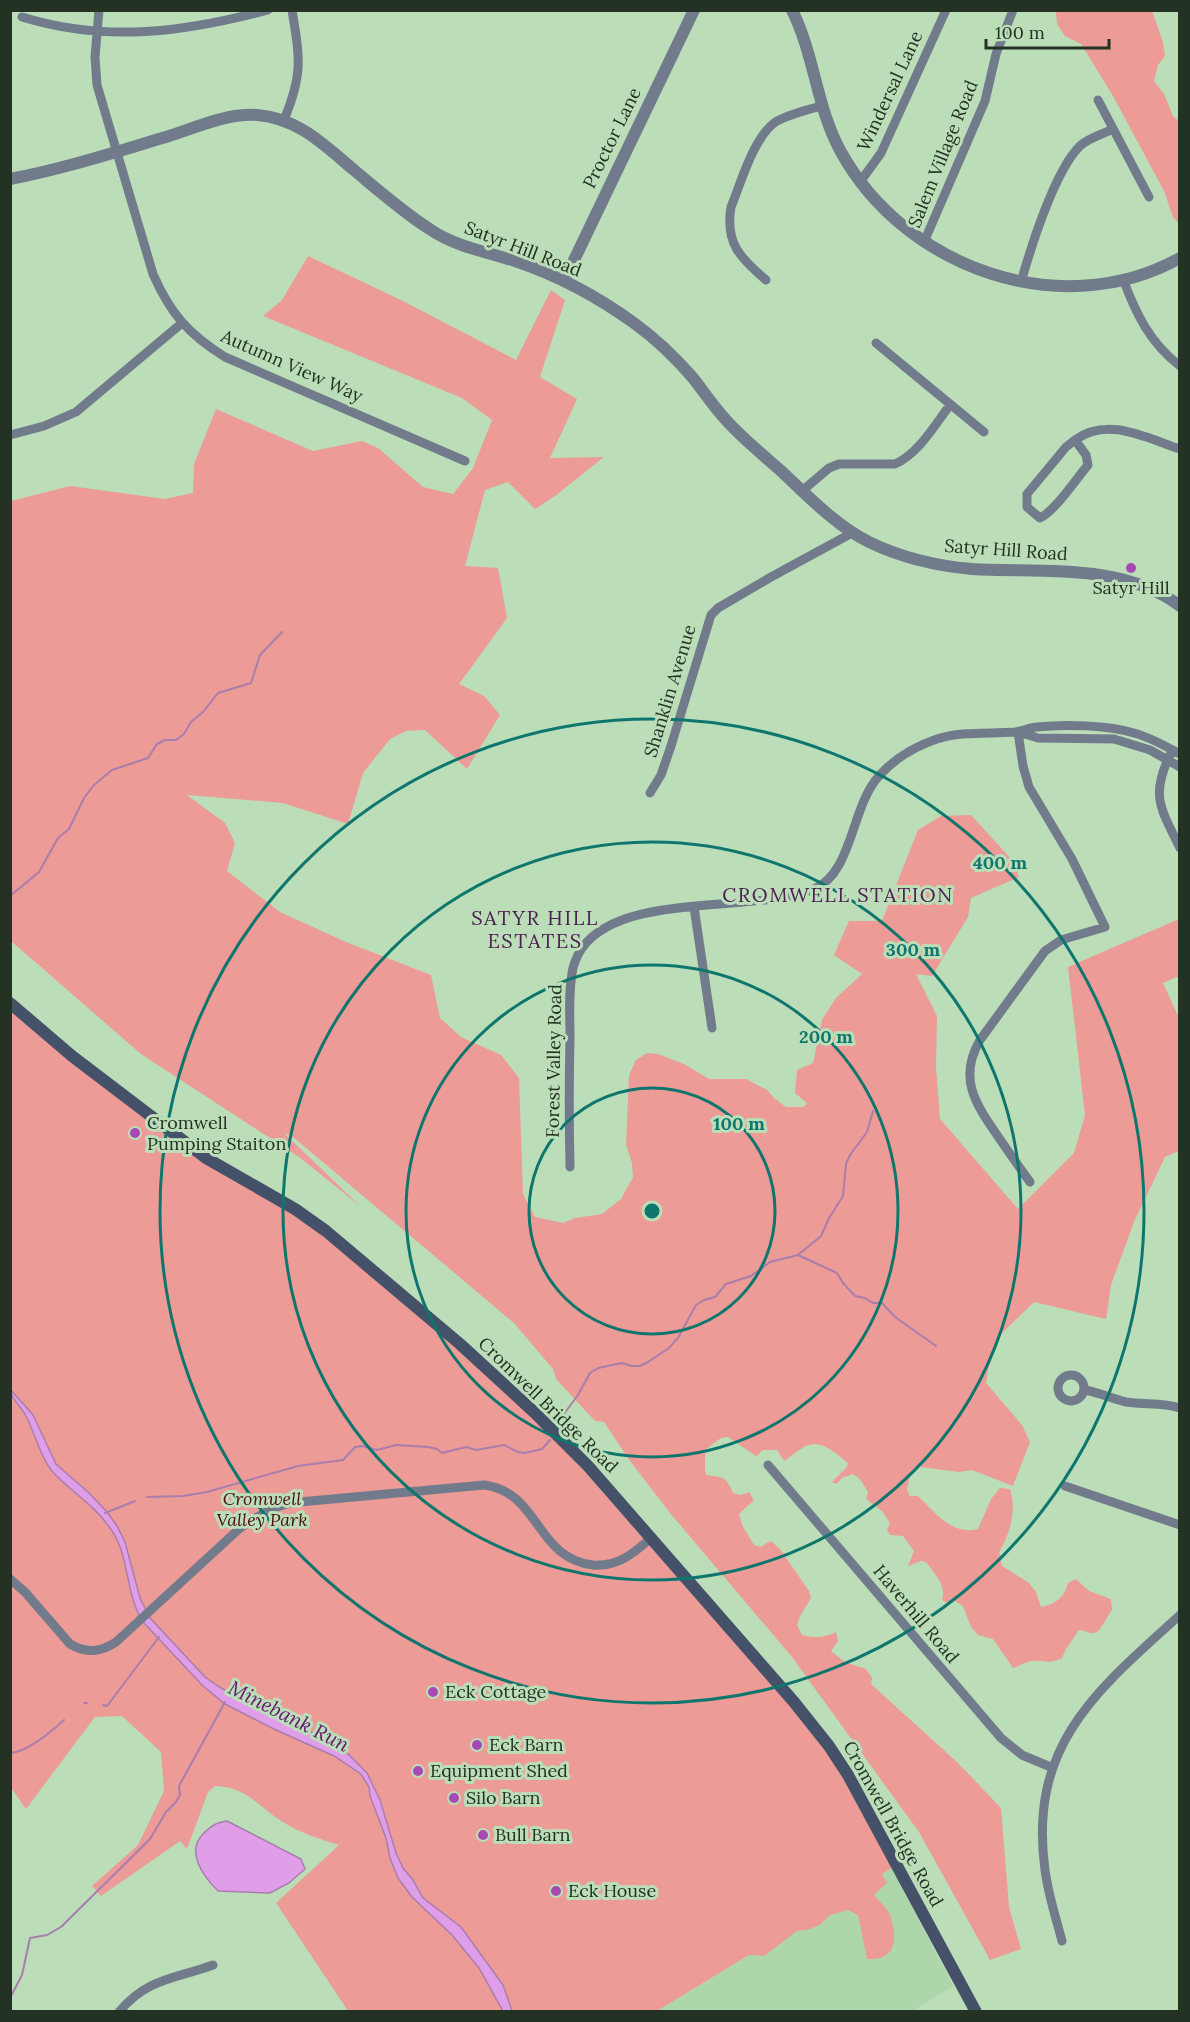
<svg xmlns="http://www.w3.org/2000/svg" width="1190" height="2022" viewBox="0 0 1190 2022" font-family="Lora,serif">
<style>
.built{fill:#add6ab}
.green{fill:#ec9b96}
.water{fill:#e19ee8;stroke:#a87ead;stroke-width:1.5}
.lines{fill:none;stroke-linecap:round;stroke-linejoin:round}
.stream{stroke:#a87ead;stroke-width:2}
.minor{stroke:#727b8c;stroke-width:9}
.tertiary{stroke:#727b8c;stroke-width:12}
.secondary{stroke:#455169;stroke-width:12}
.ring{fill:none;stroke:#0f766e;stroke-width:3}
.poi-dot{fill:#a749b2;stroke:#bbdeb9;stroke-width:2}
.labels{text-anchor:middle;stroke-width:6;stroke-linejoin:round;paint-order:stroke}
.street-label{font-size:18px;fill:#243223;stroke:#bbdeb9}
.poi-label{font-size:18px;fill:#243223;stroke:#bbdeb9;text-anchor:start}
.park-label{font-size:18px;font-style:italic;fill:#4e1012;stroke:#bbdeb9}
.neighbourhood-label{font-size:20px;letter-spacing:1.5px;fill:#4d2052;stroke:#bbdeb9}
.water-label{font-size:20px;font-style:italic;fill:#671770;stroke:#bbdeb9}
.centre{fill:#0f766e;stroke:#bbdeb9;stroke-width:3}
.ring-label{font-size:18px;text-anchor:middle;font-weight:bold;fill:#0f766e;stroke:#bbdeb9;stroke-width:6;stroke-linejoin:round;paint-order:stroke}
</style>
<rect width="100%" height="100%" fill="#bbdeb9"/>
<path class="built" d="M892,1868L953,1986L912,2011L656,2012Z"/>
<path class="green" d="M1056,11H1152L1163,42L1165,56L1158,65L1154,81L1164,94L1173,116L1179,121V224L1173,217L1164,191L1113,96L1081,44L1065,36L1057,24Z
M308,256L401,300L516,360L551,290L565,300L540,377L577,399L550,458L604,457L555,496L535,509L508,482L485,490L465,566L498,568L507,618L459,684L484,696L500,715L467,769L425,730L406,731L390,739L363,773L348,824L283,803L187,795L225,823L235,843L227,871L280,912L346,942L431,975L440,1018L461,1037L501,1055L519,1078L523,1194L535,1217L563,1223L575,1218L602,1214L621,1199L633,1177L632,1163L626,1145L629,1075L636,1060L647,1053L658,1054L684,1064L709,1079H746L767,1090L774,1098L786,1107H803L807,1103L795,1093L797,1070L813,1063L822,1020L836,998L862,974L834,955L849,921H882L918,830L941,816L971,815L1013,861L1019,877L971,898L968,917L932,976L916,974L937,1016L936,1067L940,1119L1018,1209L1074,1153L1085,1115L1068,967L1179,919V976L1163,983L1179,1018V1151L1165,1157L1134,1222L1111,1285L1106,1319L1034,1302L1002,1333L990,1359L986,1383L1022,1425L1030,1442L1013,1486L972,1470L959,1472L920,1467L910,1474L907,1490L910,1496H918C935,1512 952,1536 978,1529L991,1499L1000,1488L1010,1489C1017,1510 1010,1534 999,1552L1002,1566L1029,1583L1036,1592L1041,1607C1056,1604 1064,1598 1068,1583L1076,1579L1089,1591L1111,1599L1112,1610C1107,1616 1101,1632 1094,1633C1088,1634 1085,1630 1079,1630L1066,1649L1062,1658C1049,1664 1050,1661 1038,1661C1029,1660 1021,1665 1013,1668L993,1639L978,1635L971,1627L963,1606L955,1601L949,1604L942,1600C947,1585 934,1573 926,1562L921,1561L908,1566L914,1551L903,1536L890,1535L887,1530L890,1523L882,1511L866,1499L868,1492L860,1479L853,1474L842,1478L836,1484L832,1482L847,1467L848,1463C838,1455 822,1440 809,1445C801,1447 792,1456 784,1461L777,1450H763L756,1456L728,1437L721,1438L705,1450V1470L706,1475C724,1478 726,1476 733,1493L741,1495L749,1492L754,1500L739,1514L742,1525L754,1545L760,1547L771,1541L780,1549L809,1591L811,1598L800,1616L797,1625L802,1635C815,1638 824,1638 836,1632L838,1641L831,1651L845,1662L866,1669L872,1678L871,1684L958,1763L1001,1808L1009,1907L1021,1949L990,1960L919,1832L792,1657L670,1513L630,1461L604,1422L595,1421L556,1379L553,1369L514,1323L293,1137L284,1133L360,1206L299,1157L141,1054L11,941V501L70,486L165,499L193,493L194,464L216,409L313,451L362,441L378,448L423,487L453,494L473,468L492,420L462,398L263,316L282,300Z
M11,1009L55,1048L315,1227L458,1348L543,1426L578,1464L809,1726L836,1765L892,1868L882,1874L887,1883L874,1895C878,1901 886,1906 889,1913C898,1936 898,1961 867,1959L858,1915L848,1910L830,1915L820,1925L807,1930L797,1931L764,1956L749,1955L657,2011H348L276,1903L339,1845C320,1839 300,1833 283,1822C258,1807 248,1787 215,1786L208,1792L187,1849L180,1841L101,1896L92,1886L138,1845L164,1791L161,1752L122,1716L95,1717L26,1809L12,1789L11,1790Z"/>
<path class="water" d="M10,1389L33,1415L56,1464L89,1493L107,1512L117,1526L125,1542L140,1598L150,1618L205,1677L221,1688L264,1711L320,1736L333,1739L367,1773L380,1800L396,1853L403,1868L413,1880L423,1898L461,1927L503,1985L512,2011H503L479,1968L452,1935L412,1897L398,1878L390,1858L386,1838L370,1796L369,1787L361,1774L334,1756L274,1729L225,1704L203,1686L144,1623C124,1595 131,1556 110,1528C94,1504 69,1491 51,1470C39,1454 35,1433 26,1416C21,1406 11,1399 10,1389Z
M227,1821L301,1859L305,1869L289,1883L270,1893L218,1891C204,1877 185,1852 203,1834C211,1826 215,1823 227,1821Z"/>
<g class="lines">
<path class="stream" d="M10,896L39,872L58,838L69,829L84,798L94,785L112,770L148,758L157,744L165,740H176L184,734L191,722L203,712L218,693L251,683L260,655L282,632
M798,1255L837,1273L843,1283L855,1296L865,1298L873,1303H882L895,1317L936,1346
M558,1422L578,1395L590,1373L598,1368L622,1363L632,1366H640L648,1362L669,1348L678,1338L696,1305L704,1300L715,1297L726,1284L751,1276L770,1262L798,1255L821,1236L829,1218L843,1196L846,1164L850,1155L867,1132L873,1111
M147,1497L183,1496L207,1492L298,1466L343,1460L355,1447L362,1446L377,1450L396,1445L428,1447L437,1449L442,1453L466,1447L476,1450L504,1445L518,1452L525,1453L542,1449L550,1440
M105,1513L135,1501
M84,1703H87
M103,1705L107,1706L159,1637
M10,1753C27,1752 52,1731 64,1720
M10,1998L22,1975L30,1938L47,1935L61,1927L150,1839L166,1812L176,1802L180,1795L179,1786L225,1702"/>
<path class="minor" d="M99,10L95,57L97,85L153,274C170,313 188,334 225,357L465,461
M22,17C107,43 184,32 268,10
M1098,100L1149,197
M284,120C303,74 300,59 292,10
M860,182L881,153L946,10
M924,242L985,101L996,54L1013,10
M1123,279C1136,314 1150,343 1180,366
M766,280C740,258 725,243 731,207C741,183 754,135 777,121C790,114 806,110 821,106
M1021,282C1031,247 1055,170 1080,146C1088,138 1103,134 1113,129
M876,343L984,432
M10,435L44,426L76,412L182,323
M1075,440L1086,455L1088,465C1076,479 1055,511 1040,518L1027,507V494L1066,447Z
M1075,440C1108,416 1146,438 1180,449
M802,491L829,468L839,464H895C919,453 934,426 950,405
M1018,732L1023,766L1029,787L1072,859L1105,927L1061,940L1045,951L980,1040C958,1078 975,1103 997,1135C1008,1151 1019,1167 1030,1182
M1018,732L1038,738L1114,739L1150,750L1180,767
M1170,755C1150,796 1161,809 1180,848
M650,793L661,775L671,746L711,615L718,608L771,577L852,533
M694,907L712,1028
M570,1167C569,1124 569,1080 570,1037C570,1015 568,991 573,968C575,961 578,954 582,948C624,891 752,914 814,889C853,873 851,806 879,776C894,759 916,746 937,739C961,731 990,734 1015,732C1023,731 1030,727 1037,727C1064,724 1108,725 1134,733C1150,737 1165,746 1180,754
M1058 1388a13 13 0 1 1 26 0a13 13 0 1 1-26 0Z
M1084,1390C1099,1392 1112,1399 1126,1402C1145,1405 1162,1402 1180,1408
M768,1465L1001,1738L1022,1755L1053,1768
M1065,1486L1180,1525
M10,1579L25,1592L70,1644C87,1654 101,1652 116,1642L239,1529C255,1517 270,1509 289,1503L484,1485C540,1492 535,1558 593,1565C618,1567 634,1553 651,1538
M1062,1941C1056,1918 1048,1894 1045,1870C1028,1745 1096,1691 1180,1615
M119,2012C147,1978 175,1979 213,1965"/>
<path class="tertiary" d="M792,10C815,56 816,107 841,152C905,268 1061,324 1180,258
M10,179C63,169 115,152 166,137C195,128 226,113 257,115C298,118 324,145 354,170C378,190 402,211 428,228C453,246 487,252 515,261C557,275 598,297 634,323C656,339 675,357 693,378C704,392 714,407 726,420C742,438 762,454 780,470C808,496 835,525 869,542C900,557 937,566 972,569C1040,573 1122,562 1180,606
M564,281L694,10"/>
<path class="secondary" d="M10,1003L72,1056L206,1158L295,1209L326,1231L460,1344L534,1412L588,1466L794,1702L829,1746L848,1775L976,2012"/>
</g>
<g class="ring">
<circle cx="652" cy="1211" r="123"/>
<circle cx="652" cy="1211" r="246"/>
<circle cx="652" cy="1211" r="369"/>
<circle cx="652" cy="1211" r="492"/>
</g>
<g class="poi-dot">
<circle cx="1131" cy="568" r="6"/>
<circle cx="135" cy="1133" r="6"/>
<circle cx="433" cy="1692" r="6"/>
<circle cx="477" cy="1745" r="6"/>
<circle cx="418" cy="1771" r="6"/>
<circle cx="454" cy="1798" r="6"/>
<circle cx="483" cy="1835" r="6"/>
<circle cx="556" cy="1891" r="6"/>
</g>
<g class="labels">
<g class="street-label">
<text transform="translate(890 91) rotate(-65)" y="6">Windersal Lane</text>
<text transform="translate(612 138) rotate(-64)" y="6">Proctor Lane</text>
<text transform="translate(943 154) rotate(-68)" y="6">Salem Village Road</text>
<text transform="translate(523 249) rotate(21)" y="6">Satyr Hill Road</text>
<text transform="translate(292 366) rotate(24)" y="6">Autumn View Way</text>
<text transform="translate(1006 550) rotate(4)" y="6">Satyr Hill Road</text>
<text transform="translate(670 691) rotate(-73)" y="6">Shanklin Avenue</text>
<text transform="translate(554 1061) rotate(-89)" y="6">Forest Valley Road</text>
<text transform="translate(548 1405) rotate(44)" y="6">Cromwell Bridge Road</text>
<text transform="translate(916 1614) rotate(50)" y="6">Haverhill Road</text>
<text transform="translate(893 1824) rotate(61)" y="6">Cromwell Bridge Road</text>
</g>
<g class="poi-label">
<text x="1131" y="594" text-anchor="middle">Satyr Hill</text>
<text x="147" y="1129">Cromwell<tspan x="147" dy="21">Pumping Staiton</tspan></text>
<text x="445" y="1698">Eck Cottage</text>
<text x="489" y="1751">Eck Barn</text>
<text x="430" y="1777">Equipment Shed</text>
<text x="466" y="1804">Silo Barn</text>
<text x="495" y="1841">Bull Barn</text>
<text x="568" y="1897">Eck House</text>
</g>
<g class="park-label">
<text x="262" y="1505">Cromwell<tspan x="262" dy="21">Valley Park</tspan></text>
</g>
<g class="neighbourhood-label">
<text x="838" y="902">CROMWELL STATION</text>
<text x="535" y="925">SATYR HILL<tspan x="535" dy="23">ESTATES</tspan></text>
</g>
<g class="water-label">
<text transform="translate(289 1716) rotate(27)" y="7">Minebank Run</text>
</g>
</g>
<circle cx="652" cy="1211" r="9" class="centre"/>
<g class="ring-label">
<text x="1000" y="869">400 m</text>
<text x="913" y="956">300 m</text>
<text x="826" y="1043">200 m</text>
<text x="739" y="1130">100 m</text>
</g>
<rect width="1190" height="2022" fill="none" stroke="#243223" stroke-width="24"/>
<path d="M986 39v9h123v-9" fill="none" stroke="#243223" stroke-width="3"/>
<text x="995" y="39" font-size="18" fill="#243223" stroke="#bbdeb9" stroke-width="4.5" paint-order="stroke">100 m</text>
</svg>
